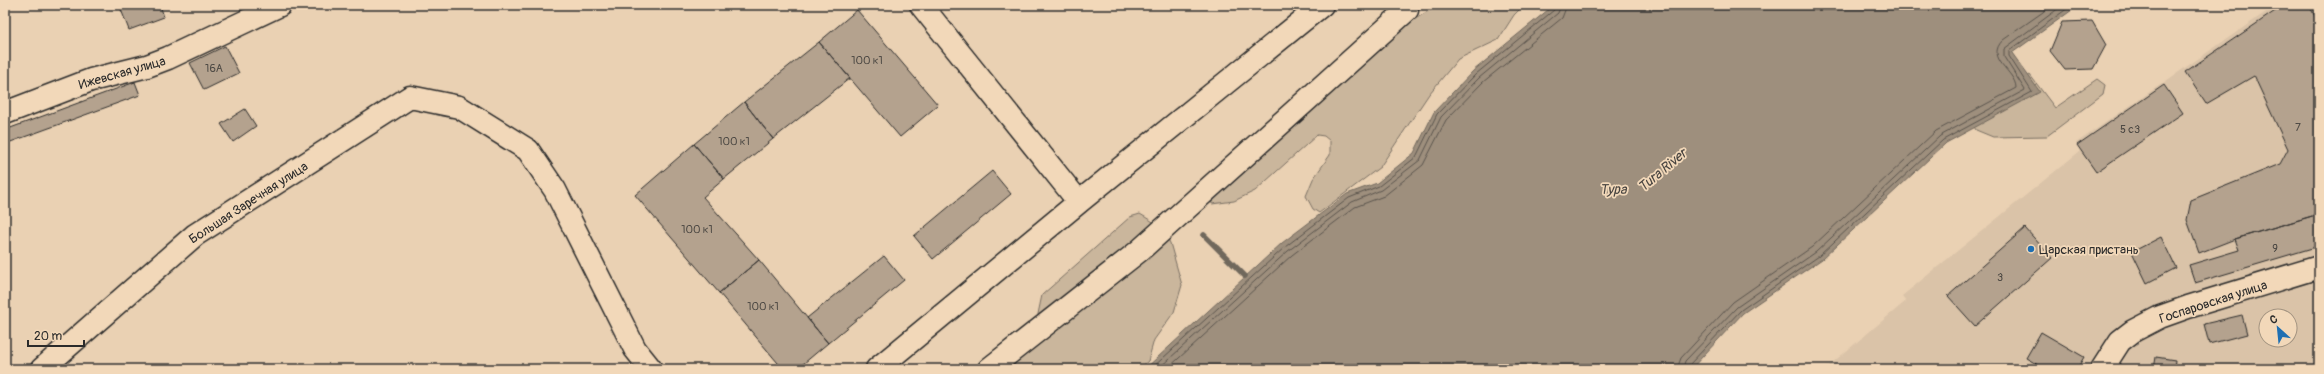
<svg xmlns="http://www.w3.org/2000/svg" width="2324" height="374" viewBox="0 0 2324 374" font-family="Pangolin,sans-serif">
<style>
.built{fill:#dac3a8;fill-rule:evenodd}
.green{fill:#cab69c;stroke:#7a7064}
.water{fill:#9e8f7d;stroke:#70675c}
.lines{fill:none;stroke-linecap:round;stroke-linejoin:round}
.shore{stroke:#59534c;stroke-width:1}
.stream{stroke:#70675c;stroke-width:5.5}
.building{fill:#b4a28e;stroke:#2b2b2b}
.minor-casing{stroke:#2b2b2b;stroke-width:25}
.minor{stroke:#f2d8b9;stroke-width:22}
.poi-dot{fill:#1f6fb2;stroke:#f2d8b9;stroke-width:1.5}
.labels{text-anchor:middle;stroke-width:3.5;stroke-linejoin:round;paint-order:stroke}
.number-label{font-size:11px;fill:#4d4944}
.street-label{font-size:13px;fill:#2b2b2b;stroke:#f2d8b9}
.poi-label{font-size:13px;fill:#2b2b2b;stroke:#f2d8b9;text-anchor:start}
.water-label{font-size:14px;font-style:italic;fill:#484440;stroke:#f2d8b9}
</style>
<rect width="100%" height="100%" fill="#ead1b3"/>
<filter id="ink" filterUnits="userSpaceOnUse"><feTurbulence type="fractalNoise" baseFrequency=".025" numOctaves="2"/><feDisplacementMap in="SourceGraphic" scale="8" xChannelSelector="R" yChannelSelector="G"/><feConvolveMatrix kernelMatrix="1 2 1 2 8 2 1 2 1" color-interpolation-filters="sRGB"/></filter>
<g filter="url(#ink)">
<path class="built" d="M2276,5H2319V369H1825L1906,301L1902,296L2080,151L2076,143ZM2266,316H2290V340H2266Z"/>
<path class="green" d="M1438,5H1524L1514,15L1498,40L1458,59L1429,94L1380,167L1319,213L1313,209L1306,196L1313,179L1330,155V141L1324,136L1317,135L1255,191L1234,201L1212,204L1211,197L1394,32Z
M2030,75L2055,108L2097,79L2105,85L2103,94L2047,136L1993,137L1976,130L1971,122V111Z
M1140,214L1160,226L1170,243L1182,285L1174,312L1154,340L1148,361L1139,369H1007L1033,348L1040,335L1038,314L1042,295L1130,217Z"/>
<path class="water" d="M1554,5H2079L2012,53L2040,92L1946,143L1822,259L1743,313L1691,369H1145L1282,243L1347,194L1377,183L1414,153L1434,112L1473,71Z"/>
<g class="lines">
<path class="shore" d="M1151,369L1285,247L1349,198L1379,186L1416,157L1437,114L1476,74L1554,10L1556,5
M1158,369L1288,251L1352,202L1381,190L1420,160L1441,117L1479,78L1558,13L1561,5
M1167,369L1292,255L1355,207L1384,196L1423,165L1446,120L1483,82L1562,18L1567,5
M1677,369L1681,358L1733,302L1812,247L1936,131L2016,88C2016,71 1984,59 2003,40L2053,5
M1683,369L1685,361L1737,307L1816,252L1940,136L2025,90L2004,57V49L2063,5
M1688,369L1689,365L1741,310L1819,256L1943,140L2032,92L2009,56V51L2072,5"/>
<path class="stream" d="M1204,235L1245,276"/>
</g>
<path class="building" d="M126,5H160L164,17L129,30L120,7Z
M2284,5H2309L2319,24V214L2235,239L2199,253L2187,220L2191,200L2280,164L2288,149L2254,76L2206,104L2185,72Z
M857,10L938,105L900,137L819,42Z
M2092,21L2106,45L2093,69L2065,70L2050,51L2062,22Z
M819,42L850,78L773,139L744,102Z
M225,46L239,73L204,90L190,63Z
M135,82L140,95L5,144V130Z
M2164,85L2183,113L2096,172L2077,145Z
M744,102L773,139L724,179L694,144Z
M245,109L256,126L233,142L221,124Z
M694,144L724,179L703,197L759,260L719,293L635,195Z
M992,171L1011,194L933,259L914,236Z
M5,198L10,204L5,208Z
M2319,214V246L2195,283L2189,265L2239,250L2235,239Z
M2025,228L2052,258L1975,326L1948,296Z
M2161,237L2176,268L2147,283L2132,252Z
M884,256L904,280L828,343L807,318Z
M759,260L828,343L797,369H783L719,293Z
M2242,315L2247,334L2209,344L2204,324Z
M2041,332L2084,357L2077,369H2045L2026,358Z
M2156,357L2175,360L2174,369H2154Z"/>
<g class="lines">
<defs>
<path id="minor" d="M5,113L91,80L147,66L168,58L280,5
M1079,202L1322,5
M42,369L195,235L410,97L459,107L528,150L555,190L635,349L651,369
M877,369L1079,202L921,5
M989,369L1139,251L1407,10
M2102,369L2120,341L2133,331L2160,317L2188,307L2319,267"/>
</defs>
<use href="#minor" class="minor-casing"/>
<use href="#minor" class="minor"/>
</g>
</g>
<circle class="poi-dot" cx="2031" cy="249" r="4"/>
<g class="labels">
<g class="number-label">
<text x="867" y="64">100 к1</text>
<text x="214" y="72">16А</text>
<text x="2298" y="131">7</text>
<text x="2130" y="133">5 с3</text>
<text x="734" y="145">100 к1</text>
<text x="697" y="233">100 к1</text>
<text x="2275" y="252">9</text>
<text x="2000" y="281">3</text>
<text x="763" y="310">100 к1</text>
</g>
<g class="street-label">
<text transform="translate(122 72) rotate(-16)" y="5">Ижевская улица</text>
<text transform="translate(248 202) rotate(-33)" y="5">Большая Заречная улица</text>
<text transform="translate(2213 301) rotate(-18)" y="5">Госпаровская улица</text>
</g>
<g class="poi-label">
<text x="2039" y="254">Царская пристань</text>
</g>
<g class="water-label">
<text transform="translate(1662 170) rotate(-40)" y="5">Tura River</text>
<text x="1613" y="194">Тура</text>
</g>
</g>
<rect width="2324" height="374" fill="none" stroke="#f2d8b9" stroke-width="20"/>
<rect x="10" y="10" width="2304" height="354" fill="none" stroke="#2b2b2b" stroke-width="1.5" filter="url(#ink)"/>
<g transform="translate(2278 328) rotate(333)"><circle r="19" fill="#f2d8b9" stroke="#a29380"/>
<path d="M0-3L7 15L0 10L-7 15Z" fill="#1f6fb2"/>
<text y="-6" font-size="11" font-weight="bold" text-anchor="middle" fill="#2b2b2b">С</text>
</g>
<path d="M28 340v6h56v-6" fill="none" stroke="#2b2b2b" stroke-width="2"/>
<text x="34" y="340" font-size="12" fill="#2b2b2b" stroke="#f2d8b9" stroke-width="3" paint-order="stroke">20 m</text>
</svg>
